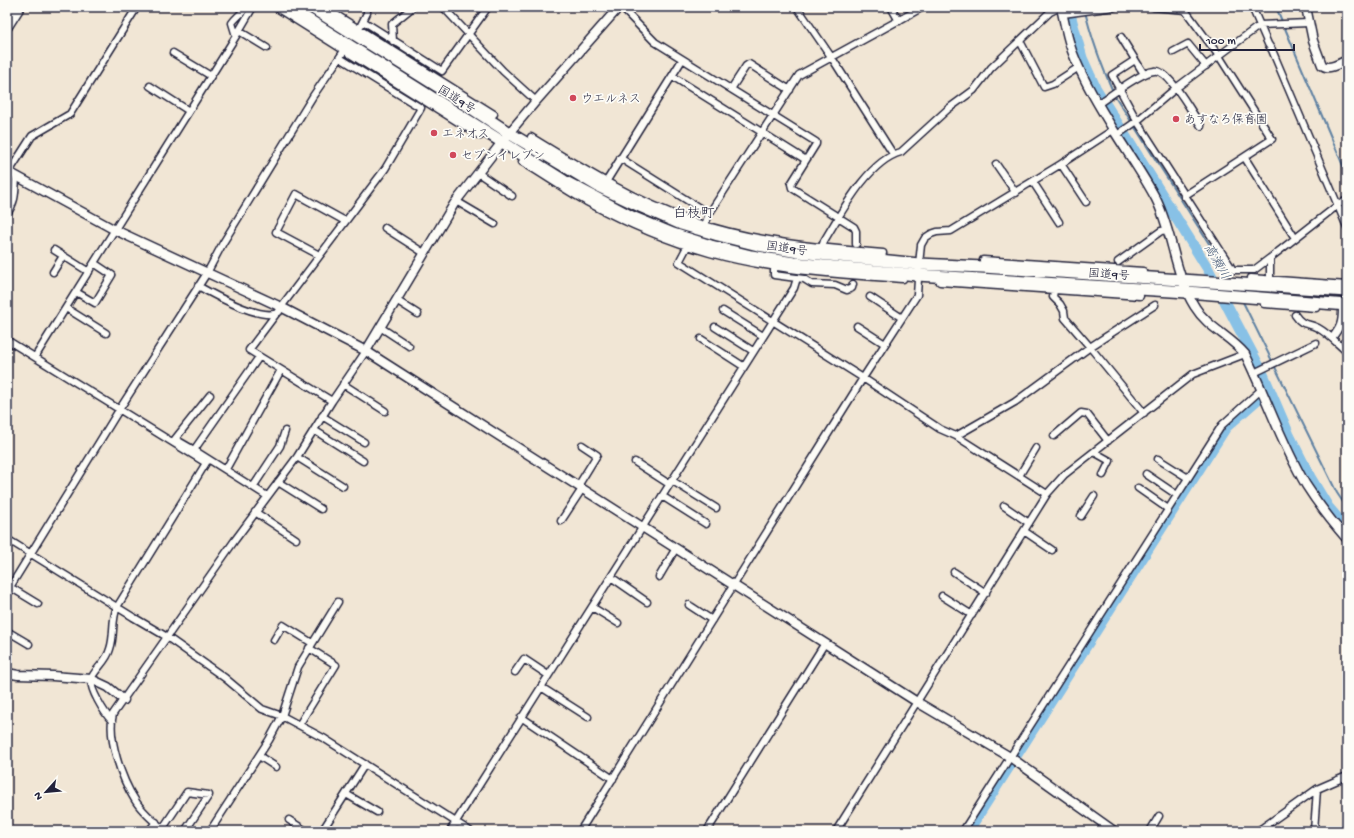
<svg xmlns="http://www.w3.org/2000/svg" width="1354" height="838" viewBox="0 0 1354 838" font-family="'Gochi Hand','Klee One',sans-serif">
<style>
.lines{fill:none;stroke-linecap:round;stroke-linejoin:round}
.stream{stroke:#5f81a2;stroke-width:2}
.river{stroke:#88c1e6;stroke-width:11}
.minor-casing{stroke:#22223b;stroke-width:9}
.tertiary-casing{stroke:#22223b;stroke-width:11}
.primary-casing{stroke:#22223b;stroke-width:13}
.trunk-casing{stroke:#22223b;stroke-width:14}
.minor{stroke:#fdfcf7;stroke-width:6}
.tertiary{stroke:#fdfcf7;stroke-width:8}
.primary{stroke:#fdfcf7;stroke-width:10}
.trunk{stroke:#fdfcf7;stroke-width:11}
.poi-dot{fill:#d1495b;stroke:#fdfcf7;stroke-width:1.5}
.labels{text-anchor:middle;stroke-width:3.5;stroke-linejoin:round;paint-order:stroke}
.poi-label{font-size:12px;fill:#22223b;stroke:#fdfcf7;text-anchor:start}
.street-label{font-size:12px;fill:#22223b;stroke:#fdfcf7}
.water-label{font-size:13px;font-style:italic;fill:#465a77;stroke:#fdfcf7}
.quarter-label{font-size:14px;fill:#22223b;stroke:#fdfcf7}
</style>
<rect width="100%" height="100%" fill="#f1e6d5"/>
<filter id="ink" filterUnits="userSpaceOnUse"><feTurbulence type="fractalNoise" baseFrequency=".025" numOctaves="2"/><feDisplacementMap in="SourceGraphic" scale="8" xChannelSelector="R" yChannelSelector="G"/><feConvolveMatrix kernelMatrix="1 2 1 2 8 2 1 2 1" color-interpolation-filters="sRGB"/></filter>
<g filter="url(#ink)">
<g class="lines">
<path class="stream" d="M1084,7C1091,38 1102,67 1115,96L1222,264L1230,279
M1276,7L1347,175
M1242,300L1337,493L1347,508"/>
<path class="river" d="M1068,7L1082,58L1096,89L1208,269L1262,372L1289,435L1310,477L1328,507L1347,529
M968,831L1226,427L1268,390"/>
<defs>
<path id="minor" d="M275,7L480,136
M324,7L494,114
M443,7L503,71L536,101
M621,7L655,42L816,142V144L791,184L792,188L854,227L856,231V244
M797,7L832,58L893,154
M891,7L899,21
M1153,7L1185,10L1219,56L1272,139L1184,196
M1252,7L1268,44L1272,50L1347,227
M1063,14L1114,7
M363,21L442,71L488,7
M361,25L367,13V7
M239,31L267,48
M236,36L232,23C236,17 242,14 246,7
M1121,37L1144,74
M393,41L392,24L413,7
M1020,41L1044,87L1053,84L1079,67
M1173,52L1188,44L1206,66
M173,53L211,76
M1135,60L1112,75L1137,121L1233,270H1254L1270,258
M672,76L806,160
M150,86L189,111
M731,89L746,66L749,64L790,90
M1098,104C1110,96 1141,72 1154,71C1168,68 1193,114 1201,126
M1117,135L1137,121L1176,88L1260,25L1309,23
M531,137C583,169 635,201 692,221C754,242 819,248 883,253
M620,158L709,214
M1245,158L1295,238
M522,162C544,175 565,190 587,202C626,223 668,241 710,253C773,271 839,274 903,279
M996,164L1016,193
M1061,164L1086,202
M9,172L32,136L70,114L137,7
M478,173L512,196
M606,182L682,60
M1033,182L1059,222
M456,201L495,224
M7,214C16,201 15,193 16,177
M705,225L709,214L799,75L923,7
M385,228L424,253
M688,245L679,262L863,378L940,429L956,436L1047,494
M822,247L824,241C841,213 868,161 901,152L948,109L974,90L991,68L1050,12L1060,7
M54,250L89,272
M319,255L276,232L296,194L345,221
M983,260L1143,271
M1118,262L1161,231L1168,230
M774,266V275L804,279L812,284L835,285L847,290L852,288L853,284
M53,272L63,256
M1251,278L1347,285
M1270,279V258L1338,205L1347,200
M940,282L1140,296
M198,286C214,295 263,322 279,312L281,307L385,169L421,108L340,58
M1054,290L1053,297L1060,304L1064,311L1065,318L1090,347L1155,305
M76,292L95,303L112,275L94,263
M870,297L902,318
M396,300L418,314
M1264,304L1316,308
M66,308L106,333
M723,311L763,336
M276,314L249,350L332,401
M1295,315C1303,327 1307,322 1318,328C1329,334 1338,344 1347,352
M857,326L885,344
M380,327L409,346
M715,327L753,351
M1332,338C1340,328 1342,323 1342,310
M701,339L743,366
M7,340L206,463L117,607C111,621 115,635 110,649C107,661 97,667 92,677C87,686 105,714 112,721
M35,357L236,36L253,7
M1254,373L1316,343
M343,384L385,411
M210,395L175,439L194,450L267,496
M322,416L364,442
M314,430L363,461
M956,436L1015,402L1090,347L1144,413
M1054,436L1081,413L1087,414L1108,441
M194,450L259,357
M1094,452L1110,461L1103,475
M297,457L343,486
M1158,459L1188,478
M635,462L669,484
M226,469L281,370
M1146,474L1177,495
M1019,476L1036,448
M671,480L716,508
M278,482L321,509
M578,486L597,455L582,445
M253,487L280,446L285,431
M1138,488L1168,509
M662,496L706,524
M1004,506L1029,523
M255,512L296,539
M1081,516L1094,496
M561,521L582,489
M1024,531L1052,550
M7,539L133,617L167,637L225,678L262,709L282,716L325,739L470,831
M954,572L986,593
M611,577L647,602
M659,577L676,548
M10,587L38,604
M7,592L119,410L207,273L223,243L313,96L344,51
M942,596L972,615
M689,605L712,620
M592,607L618,623
M7,631L29,644
M274,640L283,625L312,643
M515,672L524,659L548,675
M541,687L588,717
M521,717L613,779
M299,725L336,665L309,648
M259,756L276,767
M346,794L377,812
M289,820L306,831
M163,828L187,792L209,795L185,831
M149,831L156,822
M165,831C155,822 142,812 135,800C122,780 107,738 113,714L235,540L297,457L332,401L366,351
M210,831L269,740L282,716L298,667L338,602
M322,831L365,764
M450,831L794,288L797,278
M580,831L863,378L917,295L919,264L921,245L925,238L931,234L937,232L951,231L1061,164L1113,130
M707,831L825,643
M836,831L1047,494L1064,475L1193,374L1245,354
M963,831L1222,425L1262,389
M1150,831L1159,816
M1258,831L1317,789L1347,776
M1314,831L1317,789"/>
<path id="tertiary" d="M1061,7C1064,21 1067,37 1072,51C1083,80 1100,108 1116,134C1129,155 1144,176 1156,199C1173,233 1174,274 1195,307C1207,327 1230,336 1245,354C1266,396 1282,445 1306,485C1318,504 1332,522 1347,539
M1306,7L1313,41L1322,65C1329,71 1340,63 1347,60
M7,171L115,230L281,307L366,351L917,702L1010,757L1114,831
M366,351L454,204L509,133L536,101L619,7
M7,673L18,675L53,676L91,679L108,687L124,700"/>
<path id="primary" d="M7,26L19,7"/>
<path id="trunk" d="M288,7L564,181L632,217L673,234L711,246L751,256L794,263L917,275L1187,292L1347,305
M311,7L447,92L509,133L598,186L642,207L681,224L718,235L758,245L799,252L919,264L983,267L1347,291"/>
</defs>
<use href="#minor" class="minor-casing"/>
<use href="#tertiary" class="tertiary-casing"/>
<use href="#primary" class="primary-casing"/>
<use href="#trunk" class="trunk-casing"/>
<use href="#minor" class="minor"/>
<use href="#tertiary" class="tertiary"/>
<use href="#primary" class="primary"/>
<use href="#trunk" class="trunk"/>
</g>
</g>
<g class="poi-dot">
<circle cx="573" cy="98" r="4"/>
<circle cx="1176" cy="119" r="4"/>
<circle cx="434" cy="133" r="4"/>
<circle cx="453" cy="155" r="4"/>
</g>
<g class="labels">
<g class="poi-label">
<text x="581" y="102">ウエルネス</text>
<text x="1184" y="123">あすなろ保育園</text>
<text x="442" y="137">エネオス</text>
<text x="461" y="159">セブンイレブン</text>
</g>
<g class="street-label">
<text transform="translate(457 99) rotate(32)" y="4">国道9号</text>
<text transform="translate(787 248) rotate(8)" y="4">国道9号</text>
<text transform="translate(1109 274) rotate(4)" y="4">国道9号</text>
</g>
<g class="water-label">
<text transform="translate(1218 261) rotate(60)" y="5">高瀬川</text>
</g>
<g class="quarter-label">
<text x="694" y="217">白枝町</text>
</g>
</g>
<rect width="1354" height="838" fill="none" stroke="#fdfcf7" stroke-width="24"/>
<rect x="12" y="12" width="1330" height="814" fill="none" stroke="#22223b" stroke-width="1.5" filter="url(#ink)"/>
<g transform="translate(46 792) rotate(243)" stroke="#fdfcf7" stroke-width="3" paint-order="stroke">
<path d="M0-3L7 15L0 10L-7 15Z" fill="#22223b"/>
<text y="-6" font-size="11" font-weight="bold" text-anchor="middle" fill="#22223b">N</text>
</g>
<path d="M1200 44v6h94v-6" fill="none" stroke="#22223b" stroke-width="2"/>
<text x="1206" y="44" font-size="12" fill="#22223b" stroke="#fdfcf7" stroke-width="3" paint-order="stroke">100 m</text>
</svg>
